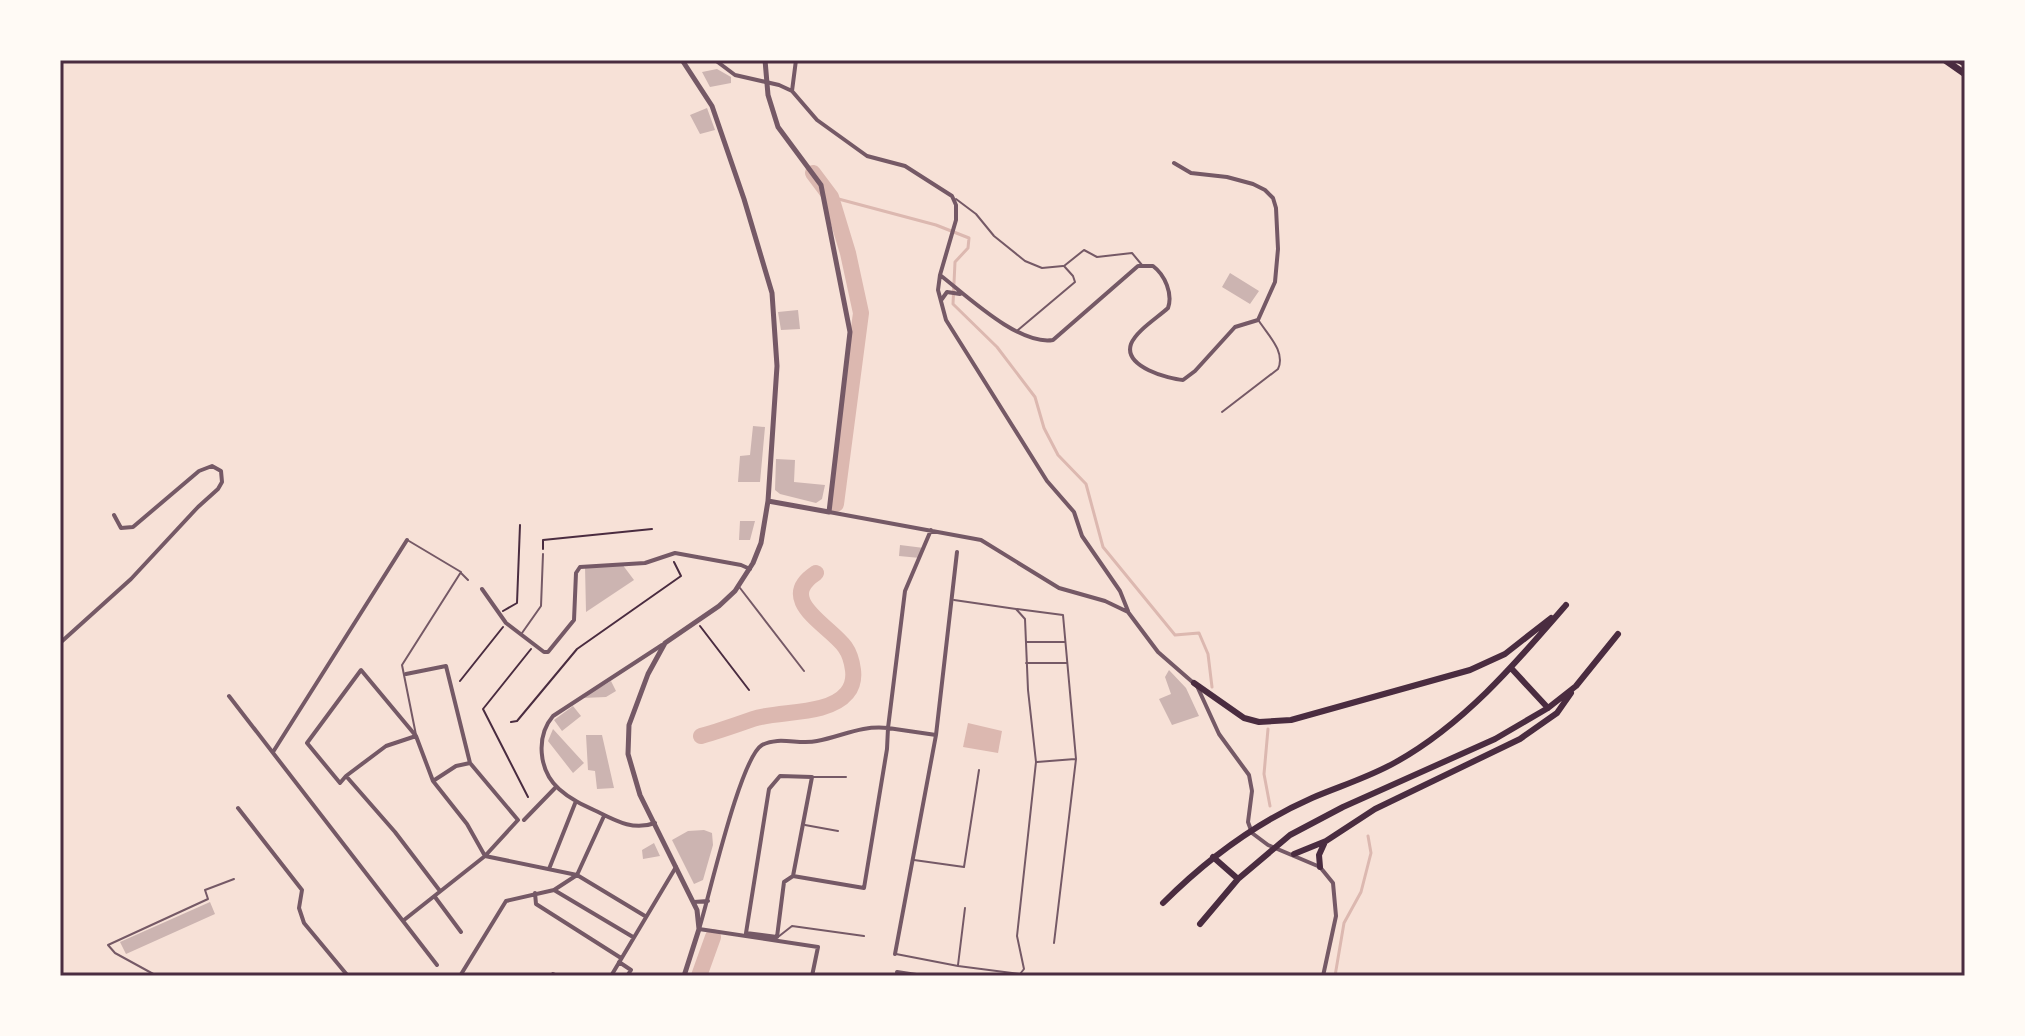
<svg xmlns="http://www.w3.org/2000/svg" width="2025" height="1036" viewBox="0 0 2025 1036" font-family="Lora,serif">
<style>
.water{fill:#dcb8b0}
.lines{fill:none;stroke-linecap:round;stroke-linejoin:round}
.stream{stroke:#dcb8b0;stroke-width:3}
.river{stroke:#dcb8b0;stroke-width:16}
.building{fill:#ccb4b1}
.path{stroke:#4a2c40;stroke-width:2}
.service{stroke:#755966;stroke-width:2}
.minor{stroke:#755966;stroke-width:4}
.tertiary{stroke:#755966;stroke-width:5}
.primary{stroke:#4a2c40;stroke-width:6}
.motorway{stroke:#4a2c40;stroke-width:7}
.neatline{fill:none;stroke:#4a2c40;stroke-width:3}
</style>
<rect width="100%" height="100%" fill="#f7e1d7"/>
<path class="water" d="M968,723L1002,731L998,753L963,747Z"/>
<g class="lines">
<path class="stream" d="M831,197L936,225L969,238L968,248L955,262L953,304L997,347L1035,397L1044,428L1058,455L1086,484L1103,547L1175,635L1199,633L1208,654L1212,687
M1268,729L1264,774L1270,806
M1335,976L1344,923L1361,892L1371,853L1368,836"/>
<path class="river" d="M813,173L831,197L848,253L861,313L836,504
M701,736C719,731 736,725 753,719C780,710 828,716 847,693C852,687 854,678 853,670C852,662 850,654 845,647C829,625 775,600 816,573
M699,976L713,937"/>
</g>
<path class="building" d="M717,69L731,77V83L710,87L702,72Z
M707,108L715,130L700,134L690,115Z
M1230,273L1259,291L1250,304L1222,287Z
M798,310L800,329L781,330L778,312Z
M753,426L765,427L760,482H738L740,456L750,455Z
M776,459L795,460L794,482L825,485L822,499L816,503L780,494L775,490Z
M740,521H755L750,540H739Z
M900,545L924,548L920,558L899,556Z
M622,564L634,580L586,612L585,566Z
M1169,670L1186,688L1199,716L1172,725L1159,699L1171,694L1165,677Z
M611,681L616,691L606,697L582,698Z
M573,706L581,716L562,731L554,720Z
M553,729L584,763L573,773L548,741Z
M586,735H602L614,788L597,789L595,771L588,770Z
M704,830L712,833L713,845L703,880L694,884L672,840L688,831Z
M654,843L660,856L643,859L642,850Z
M210,902L215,914L126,954L120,942Z"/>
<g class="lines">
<path class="path" d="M543,549V540L652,529
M503,611L517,603L520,525
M700,626L749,690
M460,681L503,627
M511,722L517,721L577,649L681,576L674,562
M528,797L483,709L531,649"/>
<path class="service" d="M956,199L976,214L994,236L1025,261L1042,268L1063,266
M1018,330L1075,282L1073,276L1064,266L1084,250L1097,257L1132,253L1142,265
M1222,412L1278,369C1286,352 1268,335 1259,321
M409,541L461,572L402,665L416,735
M461,573L468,580
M740,588L804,671
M1017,609L1063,615L1076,759L1054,943
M522,633L541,606L543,554
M1027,642H1065
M1026,663H1066
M1037,762L1075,759
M813,777H846
M805,825L838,831
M914,860L964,867L979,770
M778,937L792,926L864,936
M896,954L958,966L1020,974L1024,969L1017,936L1036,762L1028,690L1025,619L1016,609L954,600
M958,965L965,908
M157,976L115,953L108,945L208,899L205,890L234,879"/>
<path class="minor" d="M715,60L735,75L779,85L792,91L817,120L867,156L905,166L952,196L956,205V220L940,275L938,290L946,320L1047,481L1074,512L1082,536L1120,591L1128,611
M792,91L796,60
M940,275C966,295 1019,346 1053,340L1138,266H1153C1165,275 1173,294 1168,308C1157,318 1136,331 1131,344C1123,367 1169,379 1183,380L1195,371L1235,327L1258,320L1275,282L1278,249L1276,208L1273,198L1265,190L1253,184L1227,177L1191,173L1174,163
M942,299L947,292L960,294
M829,512L981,540L1059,588L1105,601L1128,612L1158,652L1197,686L1219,734L1249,775L1252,791L1248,822L1252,833L1268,845L1320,867L1333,883L1336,916L1323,976
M482,589L506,623L544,652H548L574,620L576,573L580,567L645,563L675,553L741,565L750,569
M60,643L131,579L198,507L218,489L222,482L221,471L212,466L199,471L133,527L121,528L114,515
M229,696L437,965
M416,736L361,670L307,743L340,783L346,776L395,832L440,891
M273,752L407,540
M346,776L386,746L416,736L433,781L467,824L485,856
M433,781L456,766L470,763
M238,808L302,890L299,908L304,923L348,976
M524,820L556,787
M655,823C633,831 616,821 596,811C583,805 570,799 559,789C538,770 536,736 553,716L662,645
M485,856L577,875L645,916
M549,869L576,801
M793,876L784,882L777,937L746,933L769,789L780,776L812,777L793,876L864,888L887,749L888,728L936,735
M554,890L633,937
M535,893L536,904L621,958
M435,897L461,932
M694,902L708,901
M404,920L485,856L518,820L470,763L446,666L406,674
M895,954L936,735L957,552
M619,962L631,970L627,976
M897,972L923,976
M553,974L557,976
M460,976L506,901L554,890L577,875L604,816
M611,976L676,867
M812,976L818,947L699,929C709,898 740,758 762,745C779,736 799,745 817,741C843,736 861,725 888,728L905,591L931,530"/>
<path class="tertiary" d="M682,60L712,106L744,199L772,293L777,366L768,501L761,543L753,563L735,591L719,606L665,643L648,674L629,725L628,754L640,795L697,910L699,929L684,976
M765,60L768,95L778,127L821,185L850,332L829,512L768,501"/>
<path class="primary" d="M1958,60L1965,64
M1511,668L1548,708
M1194,683L1244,718L1259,722L1291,720L1470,670L1505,654L1551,618
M1294,854L1326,841L1375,809L1520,739L1557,713L1571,693
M1213,857L1238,879
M1320,867L1319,855L1324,844
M1163,903C1207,859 1255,823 1312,798C1340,786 1370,777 1396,762C1464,724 1516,663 1566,605
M1200,924L1238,879L1290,835L1343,807L1495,739L1548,708L1576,686L1618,634"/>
<path class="motorway" d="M1945,60L1965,74"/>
</g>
<rect width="2025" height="1036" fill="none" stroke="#fffaf5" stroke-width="124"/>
<rect x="62" y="62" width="1901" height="912" class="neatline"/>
</svg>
